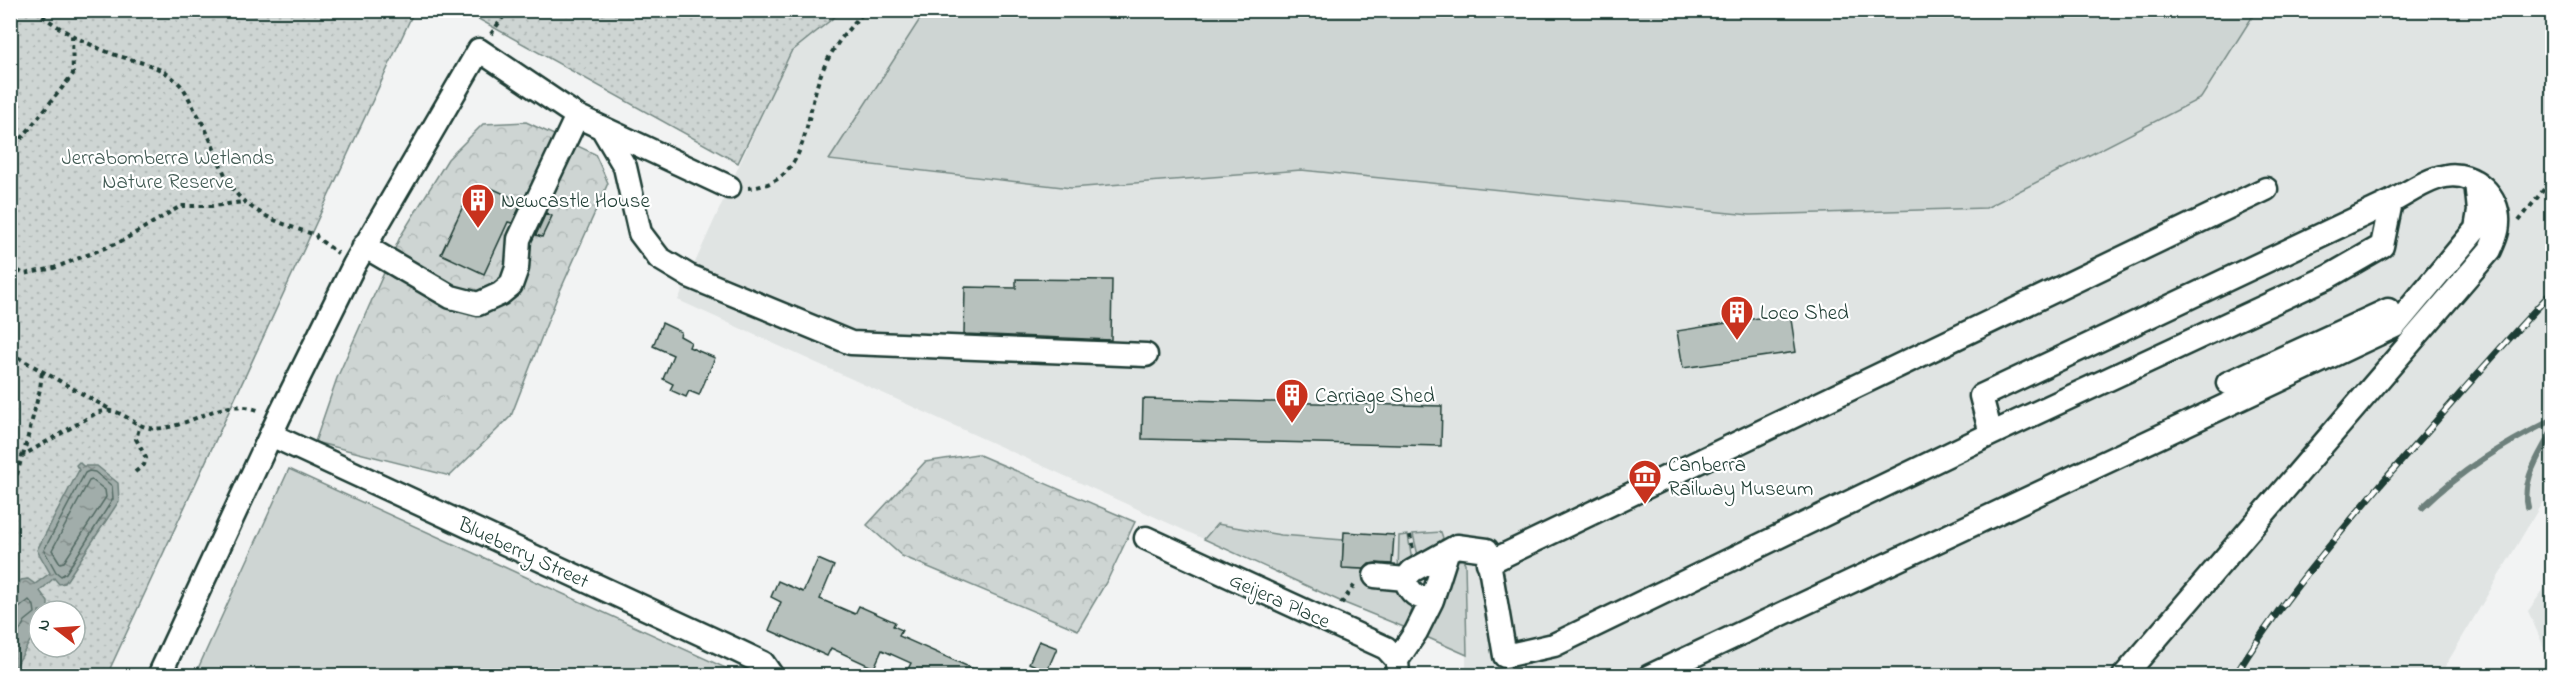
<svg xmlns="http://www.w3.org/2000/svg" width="2563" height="686" viewBox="0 0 2563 686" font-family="'Indie Flower',sans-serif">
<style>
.built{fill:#e0e4e3}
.green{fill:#ced5d3;stroke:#768984;stroke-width:1.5}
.forest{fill:url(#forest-crowns);stroke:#768984;stroke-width:1.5}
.park{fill:url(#park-dots);stroke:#768984;stroke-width:1.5;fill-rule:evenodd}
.water{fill:url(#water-ripples);stroke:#6d807b;stroke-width:1.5}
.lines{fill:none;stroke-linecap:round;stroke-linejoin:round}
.shore{stroke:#536a63;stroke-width:1.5}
.stream{stroke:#6d807b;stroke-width:6}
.building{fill:#b7c1bd;stroke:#1f3d34;stroke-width:1.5}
.minor-casing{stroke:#1f3d34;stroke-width:27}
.path{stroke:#1f3d34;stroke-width:4;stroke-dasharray:4.5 4.5;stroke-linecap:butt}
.minor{stroke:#fff;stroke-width:22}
.rail-casing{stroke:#1f3d34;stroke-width:7}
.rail{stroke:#fff;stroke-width:4.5;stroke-dasharray:14;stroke-linecap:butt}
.labels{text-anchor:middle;stroke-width:4.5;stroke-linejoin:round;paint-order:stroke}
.park-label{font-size:21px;fill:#425b54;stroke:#fff}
.poi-label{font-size:21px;fill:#1f3d34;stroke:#fff;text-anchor:start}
.street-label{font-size:21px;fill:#1f3d34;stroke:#fff}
</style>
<defs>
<pattern id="forest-crowns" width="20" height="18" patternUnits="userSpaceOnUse" patternTransform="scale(1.5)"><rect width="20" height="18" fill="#ced5d3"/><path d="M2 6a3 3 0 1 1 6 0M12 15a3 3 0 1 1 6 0" fill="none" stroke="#b0b8b6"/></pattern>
<pattern id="park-dots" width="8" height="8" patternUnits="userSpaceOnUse" patternTransform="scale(1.5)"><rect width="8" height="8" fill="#ced5d3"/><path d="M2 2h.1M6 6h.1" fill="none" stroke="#b0b8b6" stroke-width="1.8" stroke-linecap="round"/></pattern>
<pattern id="water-ripples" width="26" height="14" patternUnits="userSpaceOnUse" patternTransform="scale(1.5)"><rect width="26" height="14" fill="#a1adaa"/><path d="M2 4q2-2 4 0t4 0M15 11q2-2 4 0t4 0" fill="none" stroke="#838e8b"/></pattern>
</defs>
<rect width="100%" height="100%" fill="#f2f3f3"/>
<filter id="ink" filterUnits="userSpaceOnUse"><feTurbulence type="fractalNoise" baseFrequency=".0167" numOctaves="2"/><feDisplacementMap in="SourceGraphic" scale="12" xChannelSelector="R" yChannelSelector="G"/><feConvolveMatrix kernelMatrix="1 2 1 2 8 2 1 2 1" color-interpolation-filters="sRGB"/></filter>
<g filter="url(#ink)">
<path class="built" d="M841,11H2552V486L2440,675H1466V655L1342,602L678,300L791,51Z
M2552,578V665L2528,611Z"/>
<path class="green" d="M929,11V10L2256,11L2201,98L1986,208L1750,215L1301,170L1071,188L829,160L922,16Z
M289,469L728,669L725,675H195Z
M1217,524L1281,535L1343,540V568L1375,570L1410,600L1412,609L1406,628L1342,602L1204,539Z
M1441,532L1443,538L1428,555L1419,560L1413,534Z
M1408,535L1413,568L1398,573L1399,536Z
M1459,554L1465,563L1467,655L1422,635Z"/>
<path class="forest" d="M526,122L595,154L608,183L556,300L511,416L450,476L315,442L337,378L400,237L448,159L483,124Z
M977,454L1135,522L1108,579L1078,630L902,556L867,525L925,462Z"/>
<path class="park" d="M10,11H414L107,675H11ZM39,611H75V647H39Z
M464,11H842L791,52L738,163Z"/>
<path class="water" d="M79,462L83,466H97L118,483L119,501L65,583L59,584L54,578L40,591L48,602V611H39V625L11,675V601L21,580L28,579L35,584L50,573L37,550L79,470L76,465Z"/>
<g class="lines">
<path class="shore" d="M89,471L95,472L112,486L113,499L66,573L61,576L56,572L44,550L85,473Z
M92,480L105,490L106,497L64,562L60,563L52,550L89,481Z
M10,609L19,608L29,600L34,606L35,613L25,621L10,648"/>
<path class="stream" d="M2528,507C2521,479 2540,455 2552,431
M2422,508C2461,470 2504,444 2552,420"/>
</g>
<path class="building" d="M489,187L522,202L512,223L508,222L484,274L441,254L470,191L485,197Z
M546,213L552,216L542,237L536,235Z
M1016,279L1112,280L1111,340L964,334L965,287L1016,288Z
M1790,313L1796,352L1683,368L1677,331Z
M662,323L681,332L680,336L691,342L689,347L715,358L699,395L689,391L686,397L670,390L673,384L663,379L673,355L653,346Z
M1143,399L1442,406L1441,446L1142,439Z
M1344,532L1394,535L1392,564L1376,563L1369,564L1364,569L1342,568Z
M818,559L834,566L820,599L855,614L859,606L895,622L893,626L902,630L899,636L987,675H905L911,663L882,650L874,668L831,648L827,656L769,630L781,602L771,597L778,581L803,592Z
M1039,641L1057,648L1047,671L1029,663Z"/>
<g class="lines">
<defs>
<path id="minor" d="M602,128L625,167L640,233L659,258L689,276L851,343L1146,355
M364,246L451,297L478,304L500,294L511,285L517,268L519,239L577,116
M2228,383L2388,310L2395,326
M1991,434L1981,396L2391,202
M271,435L738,651L763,663L772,676
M1146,538L1386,648L1397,660L1398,676
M1488,563L2266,189
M1375,576L1405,579L1412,571L1457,546L1487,550L1505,656L1554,645L1991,434L2328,277L2382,246L2391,202C2408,193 2427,179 2446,176C2473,171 2500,196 2498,223C2498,232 2494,241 2490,250L2124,676
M1405,579C1410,594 1417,598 1432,600L1447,553
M1397,660L1416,632L1432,600
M159,676L279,417L354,265L479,50L577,116L729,187
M1650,676L2395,326L2476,229L2479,211L2476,182"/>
</defs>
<use href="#minor" class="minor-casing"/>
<path class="path" d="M35,10C58,29 83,42 110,53C137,63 162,63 183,88C188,95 191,104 196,112C211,135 217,162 231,186C247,213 287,226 316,235L317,238L338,253
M491,34L508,10
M10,153L73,74L72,35
M748,188C810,184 804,117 821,74C830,51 849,26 867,10
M2519,221L2552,179
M10,266L24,274L54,268L120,242L181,206H212L243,202
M10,353L111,410
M23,456L40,389L42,372
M135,472L144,465L146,458L136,439L140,425
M10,501L22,456L98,412C101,412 108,410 111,411C128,413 138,432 163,428C199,423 223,396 260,411
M1410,535L1413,549
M1341,604L1356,583"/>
<use href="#minor" class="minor"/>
<defs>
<path id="rail" d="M2235,676C2277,606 2330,545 2382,483C2438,419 2494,354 2552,292"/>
</defs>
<use href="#rail" class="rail-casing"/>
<use href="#rail" class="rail"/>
</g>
</g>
<defs>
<symbol id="building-pin" viewBox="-11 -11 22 30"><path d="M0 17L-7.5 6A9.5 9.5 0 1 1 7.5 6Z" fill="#c8321e" stroke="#fff"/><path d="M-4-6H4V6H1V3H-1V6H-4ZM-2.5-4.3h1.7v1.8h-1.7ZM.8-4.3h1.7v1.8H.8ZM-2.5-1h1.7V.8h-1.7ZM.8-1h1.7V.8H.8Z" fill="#fff"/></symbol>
<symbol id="museum-pin" viewBox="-11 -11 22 30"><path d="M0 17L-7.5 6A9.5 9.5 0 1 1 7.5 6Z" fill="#c8321e" stroke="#fff"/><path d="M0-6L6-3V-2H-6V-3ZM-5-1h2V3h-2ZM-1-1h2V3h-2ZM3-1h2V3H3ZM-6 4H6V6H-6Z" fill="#fff"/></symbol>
</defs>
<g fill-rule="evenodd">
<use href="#building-pin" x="459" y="181" width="38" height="52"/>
<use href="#building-pin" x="1718" y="293" width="38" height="52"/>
<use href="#building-pin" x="1273" y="376" width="38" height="52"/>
<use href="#museum-pin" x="1626" y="457" width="38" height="52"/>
</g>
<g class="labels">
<g class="park-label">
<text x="168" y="164">Jerrabomberra Wetlands<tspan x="168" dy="24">Nature Reserve</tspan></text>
</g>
<g class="poi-label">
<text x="501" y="207">Newcastle House</text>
<text x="1760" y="319">Loco Shed</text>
<text x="1315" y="402">Carriage Shed</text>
<text x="1668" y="471">Canberra<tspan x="1668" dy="24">Railway Museum</tspan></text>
</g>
<g class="street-label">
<text transform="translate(524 552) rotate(25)" y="7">Blueberry Street</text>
<text transform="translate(1280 600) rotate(24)" y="7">Geijera Place</text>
</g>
</g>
<rect width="2563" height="686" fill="none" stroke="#fff" stroke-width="36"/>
<rect x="18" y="18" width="2527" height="650" fill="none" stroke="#1f3d34" stroke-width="2" filter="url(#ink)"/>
<g transform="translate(57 629) rotate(287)"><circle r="28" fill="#ffffff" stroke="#a5b1ae" stroke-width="1.5"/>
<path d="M0-4.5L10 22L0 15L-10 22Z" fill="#c8321e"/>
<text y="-9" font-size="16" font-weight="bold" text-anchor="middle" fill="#1f3d34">N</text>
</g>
</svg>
